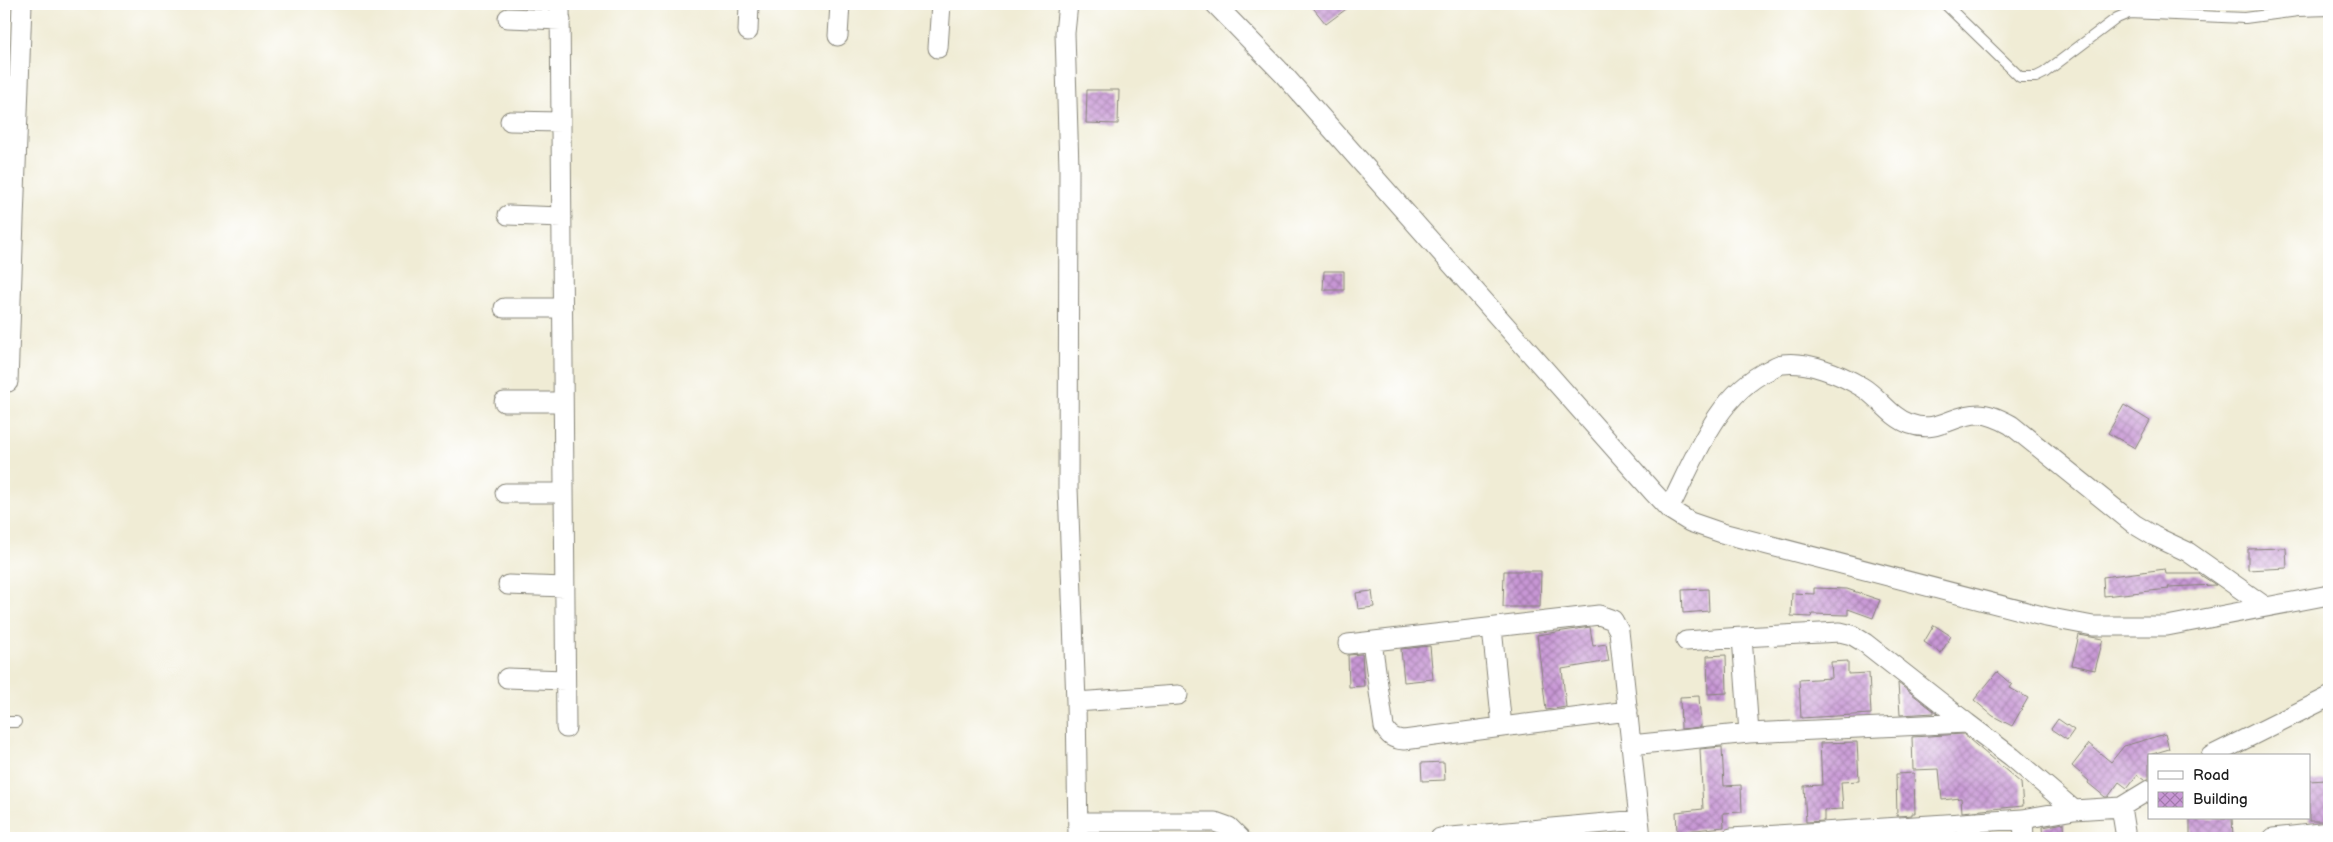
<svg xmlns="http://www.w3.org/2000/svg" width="2333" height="842" viewBox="0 0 2333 842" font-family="'Balsamiq Sans',sans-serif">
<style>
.building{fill:url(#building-cross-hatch)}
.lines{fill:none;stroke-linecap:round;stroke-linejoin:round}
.service-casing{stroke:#868478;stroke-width:12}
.minor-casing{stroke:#868478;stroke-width:21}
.service{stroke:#fff;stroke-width:10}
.minor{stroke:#fff;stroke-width:19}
</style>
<defs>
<pattern id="building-cross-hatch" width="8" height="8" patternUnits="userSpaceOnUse" patternTransform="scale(1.25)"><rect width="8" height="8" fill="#c897d5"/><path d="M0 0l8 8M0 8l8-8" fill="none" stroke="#a27aac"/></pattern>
</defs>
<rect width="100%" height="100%" fill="#fff"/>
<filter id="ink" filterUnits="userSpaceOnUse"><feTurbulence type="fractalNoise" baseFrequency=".02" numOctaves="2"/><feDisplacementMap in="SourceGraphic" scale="10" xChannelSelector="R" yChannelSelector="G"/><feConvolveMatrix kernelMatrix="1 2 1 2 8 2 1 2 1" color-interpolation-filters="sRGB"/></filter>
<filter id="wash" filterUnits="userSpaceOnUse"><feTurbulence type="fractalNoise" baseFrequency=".0096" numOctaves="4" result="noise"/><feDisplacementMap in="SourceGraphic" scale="20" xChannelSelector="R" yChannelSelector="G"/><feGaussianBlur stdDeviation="1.12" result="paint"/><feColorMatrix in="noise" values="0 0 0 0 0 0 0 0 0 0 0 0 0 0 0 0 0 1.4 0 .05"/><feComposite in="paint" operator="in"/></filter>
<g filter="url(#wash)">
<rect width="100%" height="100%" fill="#f0ecd5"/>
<g id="blocks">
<path class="building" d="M1310,4H1353L1326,24Z
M1087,90H1119L1118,124L1086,123Z
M1324,271H1344V290H1323Z
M2124,405L2150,421L2135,448L2108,433Z
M2286,548L2287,568L2248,570V549Z
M2165,569L2166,574H2199L2216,585L2168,587L2169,589L2104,596L2103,577Z
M1504,571H1541L1540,607H1503Z
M1814,588L1847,589L1880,600L1873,618L1848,609V615L1812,614L1811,617L1791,616L1792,593L1814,594Z
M1708,589L1709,611L1683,613L1682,590Z
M1372,591L1374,607L1358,609L1356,593Z
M1934,625L1951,636L1941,653L1924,642Z
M1590,627L1593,646L1606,644L1609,661L1562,669L1566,707L1546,710L1537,635Z
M2079,635L2103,639L2095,670L2072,665Z
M1430,646L1433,679L1404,682L1401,649Z
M1362,654L1364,686L1349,687L1348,655Z
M1726,655L1727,693L1708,694L1707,656Z
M1848,661V674L1869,673L1871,714L1801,718L1799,680L1832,678L1831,662Z
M1997,672L2012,685L2010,688L2028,698L2012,726L1993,716L1974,700Z
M1898,683L1934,711V713L1900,715Z
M1699,696L1701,727L1681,729L1680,697Z
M2058,719L2074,730L2067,740L2051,729Z
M1963,734L2021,783L2023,806L1962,812L1961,798L1942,800L1939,769L1913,770L1912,737Z
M2165,734L2169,749L2149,755V779L2144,780L2137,775L2127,788L2119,782L2108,797H2105L2088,783L2089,781L2072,766L2089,744L2111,762L2124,746Z
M1857,742L1859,781L1841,782L1843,809L1824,810V821L1806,822L1804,786L1822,785L1820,743Z
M1722,747L1724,786L1741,785L1742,812L1723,813L1724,827L1677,832L1676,812L1703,809L1700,749Z
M1444,762L1445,780L1422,781L1421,763Z
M1914,773L1915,813H1912V815L1897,816L1896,774Z
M2326,780L2328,821H2309V781Z
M2190,818H2232L2233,838H2190Z
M2064,823L2065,838H2044L2043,827Z
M1985,833V838H1965L1964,834Z"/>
</g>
</g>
<g filter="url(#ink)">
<use href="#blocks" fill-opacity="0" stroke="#868478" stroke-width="1"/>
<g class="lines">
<defs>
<path id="service" d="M1945,4L2020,77H2036L2044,73L2117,18L2129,13L2245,18L2298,11L2329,10
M4,722H16"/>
<path id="minor" d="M560,4L566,728
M1068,4L1065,33L1069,168L1068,488L1076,702L1078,838
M1215,4L1284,75L1653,492L1669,509L1690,522L1722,533L2046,617L2093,626H2167L2329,595
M508,18L561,20
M748,31L749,4
M838,36L840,4
M938,48L941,4
M510,121L561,122
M508,215L562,217
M504,308H563
M8,382L22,4
M504,402H563
M505,493H564
M1669,509C1694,460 1717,394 1769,370C1773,368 1778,364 1783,364C1808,361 1840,374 1862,387C1879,397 1890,417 1910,424C1938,434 1953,414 1979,414C1990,414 2002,420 2011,425L2134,524L2154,536L2188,552L2266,607
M508,585L565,587
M1492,628L1502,727L1628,711
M1686,641L1742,637
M1372,642L1384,727C1389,736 1393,739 1404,740L1502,727
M1348,644L1599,615L1613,620L1619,631L1641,838
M507,678L565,680
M1076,702L1178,695
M1749,733L1742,637L1840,632L1852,635L1865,643L1967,723
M1631,745L1749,733L1967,723L2012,757L2074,810L2121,807L2149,790
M2211,756L2329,697
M2121,807L2126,838
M2023,819L2024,838
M1078,822H1215L1229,827L1240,838
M1440,838L1639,820
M1731,838L2023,819L2074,810
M2273,838L2329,832"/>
</defs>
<use href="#service" class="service-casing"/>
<use href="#minor" class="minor-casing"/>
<use href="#service" class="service"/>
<use href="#minor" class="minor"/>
</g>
</g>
<rect width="2333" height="842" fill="none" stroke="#fff" stroke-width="20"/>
<rect x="2148" y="754" width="162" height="65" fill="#ffffff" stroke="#a4a4a4"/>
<rect x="2158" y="771" width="25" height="8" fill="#ffffff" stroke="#a4a4a4"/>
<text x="2193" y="780" font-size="15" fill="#1c1c1c">Road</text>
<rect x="2158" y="792" width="25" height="15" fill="url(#building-cross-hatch)" stroke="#a4a4a4"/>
<text x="2193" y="804" font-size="15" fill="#1c1c1c">Building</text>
</svg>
